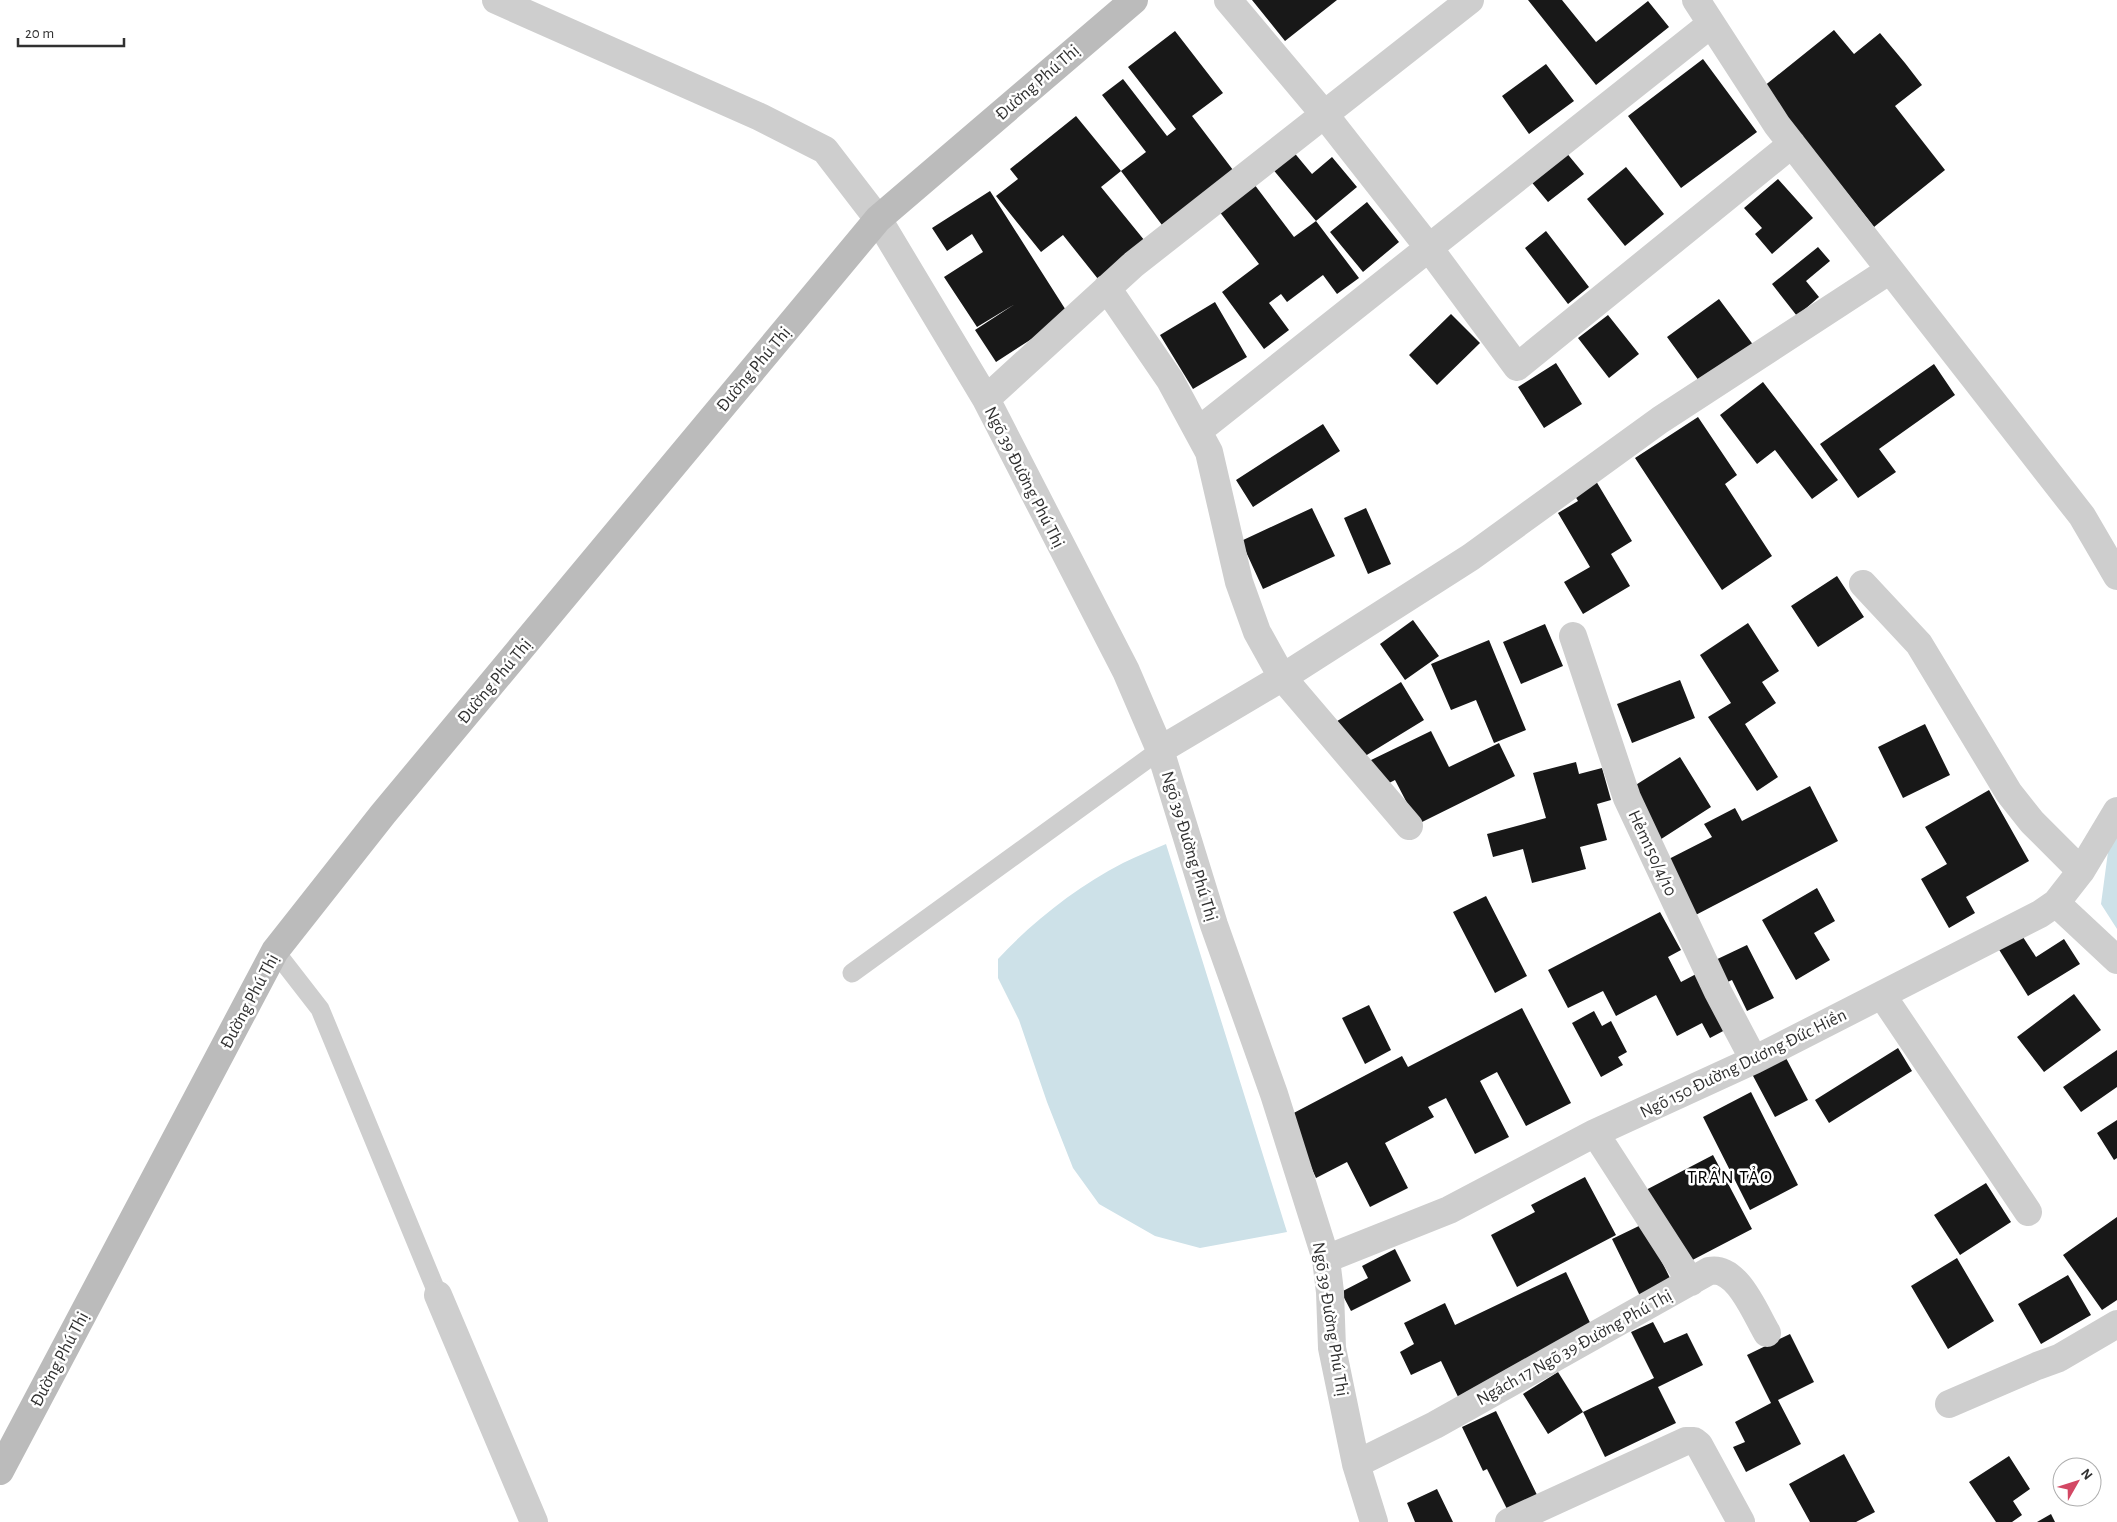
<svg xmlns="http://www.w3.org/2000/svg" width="2117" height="1522" viewBox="0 0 2117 1522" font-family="'Alegreya Sans',sans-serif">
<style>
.water{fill:#cde1e8}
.building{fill:#181818}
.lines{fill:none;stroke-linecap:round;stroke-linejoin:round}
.lane{stroke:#cecece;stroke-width:19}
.street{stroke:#cecece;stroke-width:28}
.secondary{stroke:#bbb;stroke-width:28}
.labels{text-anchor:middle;stroke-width:5;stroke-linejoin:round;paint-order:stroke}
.street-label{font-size:18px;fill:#313131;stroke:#fff}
.neighbourhood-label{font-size:19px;letter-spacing:1px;fill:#000;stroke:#fff}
</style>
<rect width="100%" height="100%" fill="#fff"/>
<path class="water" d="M2117,820V929L2101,904L2108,852Z
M1166,844L1287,1232L1200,1248L1155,1236L1099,1204L1073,1168L1047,1102L1019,1020L998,978V959C1033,921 1077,887 1123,863C1137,856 1152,850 1166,844Z"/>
<path class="building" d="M1252,0H1337L1285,41Z
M1528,0H1562L1596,42L1648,1L1669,27L1596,85Z
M1834,30L1854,54L1880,33L1905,63L1922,85L1895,106L1945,170L1874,227L1763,87Z
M1175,31L1223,93L1192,116L1233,170L1162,225L1121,171L1146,152L1102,95L1123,79L1167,136L1176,129L1128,67Z
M1703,59L1757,132L1681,188L1628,116Z
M1546,64L1574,101L1529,134L1502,96Z
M1076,116L1121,171L1101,187L1149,246L1102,284L1063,235L1041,252L996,196L1018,179L1010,169Z
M1292,150L1312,174L1332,157L1357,187L1316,221L1271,167Z
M1565,151L1584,174L1548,202L1529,179Z
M1626,167L1664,214L1625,246L1587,199Z
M1778,179L1813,218L1772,254L1755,234L1762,228L1744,208Z
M1251,180L1294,237L1316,221L1359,278L1337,294L1323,275L1287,302L1281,294L1269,303L1289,330L1264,349L1222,292L1259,264L1216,207Z
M990,191L1069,315L996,362L975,330L1015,304L977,327L944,277L983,252L972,234L947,251L932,228Z
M1367,202L1399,242L1363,272L1330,232Z
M1546,231L1589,287L1568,304L1525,248Z
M1818,247L1830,261L1806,281L1819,297L1797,316L1772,284Z
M1719,299L1754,346L1702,385L1667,337Z
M1215,302L1247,357L1193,389L1160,335Z
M1451,314L1480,343L1437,385L1409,355Z
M1608,315L1639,354L1609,378L1578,338Z
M1556,363L1582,404L1544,428L1518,387Z
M1934,364L1955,395L1879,449L1896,472L1858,498L1820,444Z
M1763,382L1838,480L1812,499L1775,450L1757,464L1720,415Z
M1698,417L1737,475L1725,484L1772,556L1722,590L1635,458Z
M1323,424L1340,451L1253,507L1236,480Z
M1593,476L1632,541L1611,554L1630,586L1583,614L1564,582L1590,567L1558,513L1578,501L1571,489Z
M1312,508L1335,556L1263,589L1241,541Z
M1366,508L1391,564L1368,574L1344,518Z
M1837,576L1864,617L1818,647L1791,606Z
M1413,620L1439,656L1405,680L1380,644Z
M1748,623L1779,671L1762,682L1776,703L1745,724L1778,777L1757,791L1708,717L1731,703L1700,655Z
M1545,624L1563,666L1521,684L1503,642Z
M1489,640L1526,730L1494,743L1476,700L1451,710L1431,664Z
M1680,680L1695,718L1632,743L1617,704Z
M1401,682L1424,720L1357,761L1334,723Z
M1925,724L1950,775L1903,798L1878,747Z
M1431,731L1449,767L1499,743L1515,776L1418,824L1395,780L1381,787L1369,761Z
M1680,757L1711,807L1655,843L1623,793Z
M1576,762L1579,774L1602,768L1611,800L1597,804L1607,840L1580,847L1586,869L1532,883L1523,849L1493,857L1487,834L1546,818L1533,773Z
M1810,786L1838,841L1686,920L1657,865L1712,837L1704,824L1735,808L1742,821Z
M1989,790L2029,861L1966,897L1975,913L1949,928L1921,879L1947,864L1925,827Z
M1817,888L1835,921L1814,933L1830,960L1796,980L1762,920Z
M1486,896L1527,976L1495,993L1453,912Z
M1660,912L1681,950L1668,957L1681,982L1698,973L1727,1029L1710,1038L1702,1023L1677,1036L1656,995L1616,1016L1603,991L1568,1008L1548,970Z
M2021,934L2036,957L2064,939L2080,964L2028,996L1998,948Z
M1747,945L1774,998L1747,1011L1732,980L1719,986L1709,963Z
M2074,994L2101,1030L2044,1072L2017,1037Z
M1369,1005L1391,1050L1365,1064L1342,1018Z
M1522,1008L1571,1103L1526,1126L1497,1072L1480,1081L1509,1137L1475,1154L1446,1098L1428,1107L1434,1117L1385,1143L1408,1188L1370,1207L1347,1162L1316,1178L1288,1116L1402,1056L1408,1067Z
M1594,1011L1602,1026L1611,1021L1627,1052L1618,1057L1623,1065L1601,1077L1572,1023Z
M1898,1048L1912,1071L1829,1123L1815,1100Z
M2117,1050V1087L2081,1112L2063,1087Z
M1785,1056L1808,1100L1775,1117L1752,1074Z
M1751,1092L1798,1185L1750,1210L1703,1117Z
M2117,1120V1158L2114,1160L2097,1133Z
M1713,1155L1752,1229L1681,1266L1642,1192Z
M1585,1177L1616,1235L1517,1287L1491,1235L1535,1212L1531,1205Z
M1986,1183L2011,1222L1960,1255L1934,1215Z
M2117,1217V1300L2102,1310L2063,1255Z
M1643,1224L1672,1282L1641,1298L1612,1239Z
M1395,1249L1411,1281L1351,1311L1341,1292L1368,1278L1362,1266Z
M1957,1258L1994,1321L1948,1349L1911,1286Z
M1566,1272L1594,1331L1461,1403L1441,1361L1411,1375L1400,1352L1414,1344L1404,1323L1445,1303L1455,1325Z
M2068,1275L2091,1315L2041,1344L2018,1304Z
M1653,1322L1664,1343L1687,1333L1703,1365L1658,1387L1676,1423L1605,1457L1583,1412L1654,1378L1631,1332Z
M1790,1334L1814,1382L1778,1400L1801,1444L1746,1472L1733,1447L1745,1442L1735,1422L1771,1403L1747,1355Z
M1558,1372L1583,1412L1548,1434L1523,1394Z
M1496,1411L1539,1499L1509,1513L1487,1469L1483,1471L1462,1427Z
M1844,1454L1875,1512L1856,1522H1810L1789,1484Z
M2009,1456L2030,1489L2013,1501L2022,1515L2012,1522H1996L1969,1482Z
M1437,1489L1453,1522H1415L1407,1503Z
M2051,1514L2055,1522H2037Z"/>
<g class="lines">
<path class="lane" d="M275,951L320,1009L438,1295
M852,973L1160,750"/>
<path class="street" d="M496,0L760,117L825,150L878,219L986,399L1126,671L1160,750L1214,925L1274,1094L1326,1259L1330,1292L1332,1348L1356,1464L1374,1522
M1228,0L1324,114L1429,248L1517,367L1792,144
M1696,0L1777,125L2082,516L2117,576
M1107,288L1170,380L1209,452L1239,582L1257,632L1282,677L1409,826
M986,399L1134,264L1470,0
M1198,431L1711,24
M1863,584L1919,644L2009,793L2032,822L2081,871
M1573,636L1627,798L1718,992L1754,1060
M1160,750L1288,674L1471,557L1660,420L1890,270
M2056,903L2117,960
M1882,995L2028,1212
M1595,1133L1691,1282
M1326,1259L1449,1210L1595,1133L1754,1060L2040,914L2056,903L2081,871L2117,811
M438,1295L534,1522
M1949,1404L2037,1366L2059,1358L2117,1324
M1356,1464L1435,1425L1709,1271C1737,1265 1755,1313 1767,1333
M1509,1522L1686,1441H1694L1699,1445L1741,1522"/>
<path class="secondary" d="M0,1471L275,951L383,814L878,219L1134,0"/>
</g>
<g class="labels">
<g class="street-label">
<text transform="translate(1037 82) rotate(-41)" y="6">Đường Phú Thị</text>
<text transform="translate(753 369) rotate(-50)" y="6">Đường Phú Thị</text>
<text transform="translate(1025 477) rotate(63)" y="6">Ngõ 39 Đường Phú Thị</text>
<text transform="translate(494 681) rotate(-50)" y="6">Đường Phú Thị</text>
<text transform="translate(1190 846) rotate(73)" y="6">Ngõ 39 Đường Phú Thị</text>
<text transform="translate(1653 853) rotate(65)" y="6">Hẻm150/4/10</text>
<text transform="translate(249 1001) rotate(-62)" y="6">Đường Phú Thị</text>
<text transform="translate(1743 1063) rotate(-26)" y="6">Ngõ 150 Đường Dương Đức Hiền</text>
<text transform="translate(1331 1319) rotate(81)" y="6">Ngõ 39 Đường Phú Thị</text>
<text transform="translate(1574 1347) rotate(-29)" y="6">Ngách 17 Ngõ 39 Đường Phú Thị</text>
<text transform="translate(59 1359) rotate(-62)" y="6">Đường Phú Thị</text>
</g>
<g class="neighbourhood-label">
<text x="1730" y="1183">TRÂN TẢO</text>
</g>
</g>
<g transform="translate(2077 1482) rotate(51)"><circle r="24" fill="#ffffff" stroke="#adadad"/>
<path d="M0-4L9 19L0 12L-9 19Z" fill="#d34864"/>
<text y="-8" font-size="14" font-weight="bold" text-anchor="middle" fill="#313131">N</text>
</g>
<path d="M18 38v8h106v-8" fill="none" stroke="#313131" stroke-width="2.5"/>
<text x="25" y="38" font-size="15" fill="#313131" stroke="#ffffff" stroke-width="4" paint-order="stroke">20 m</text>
</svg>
